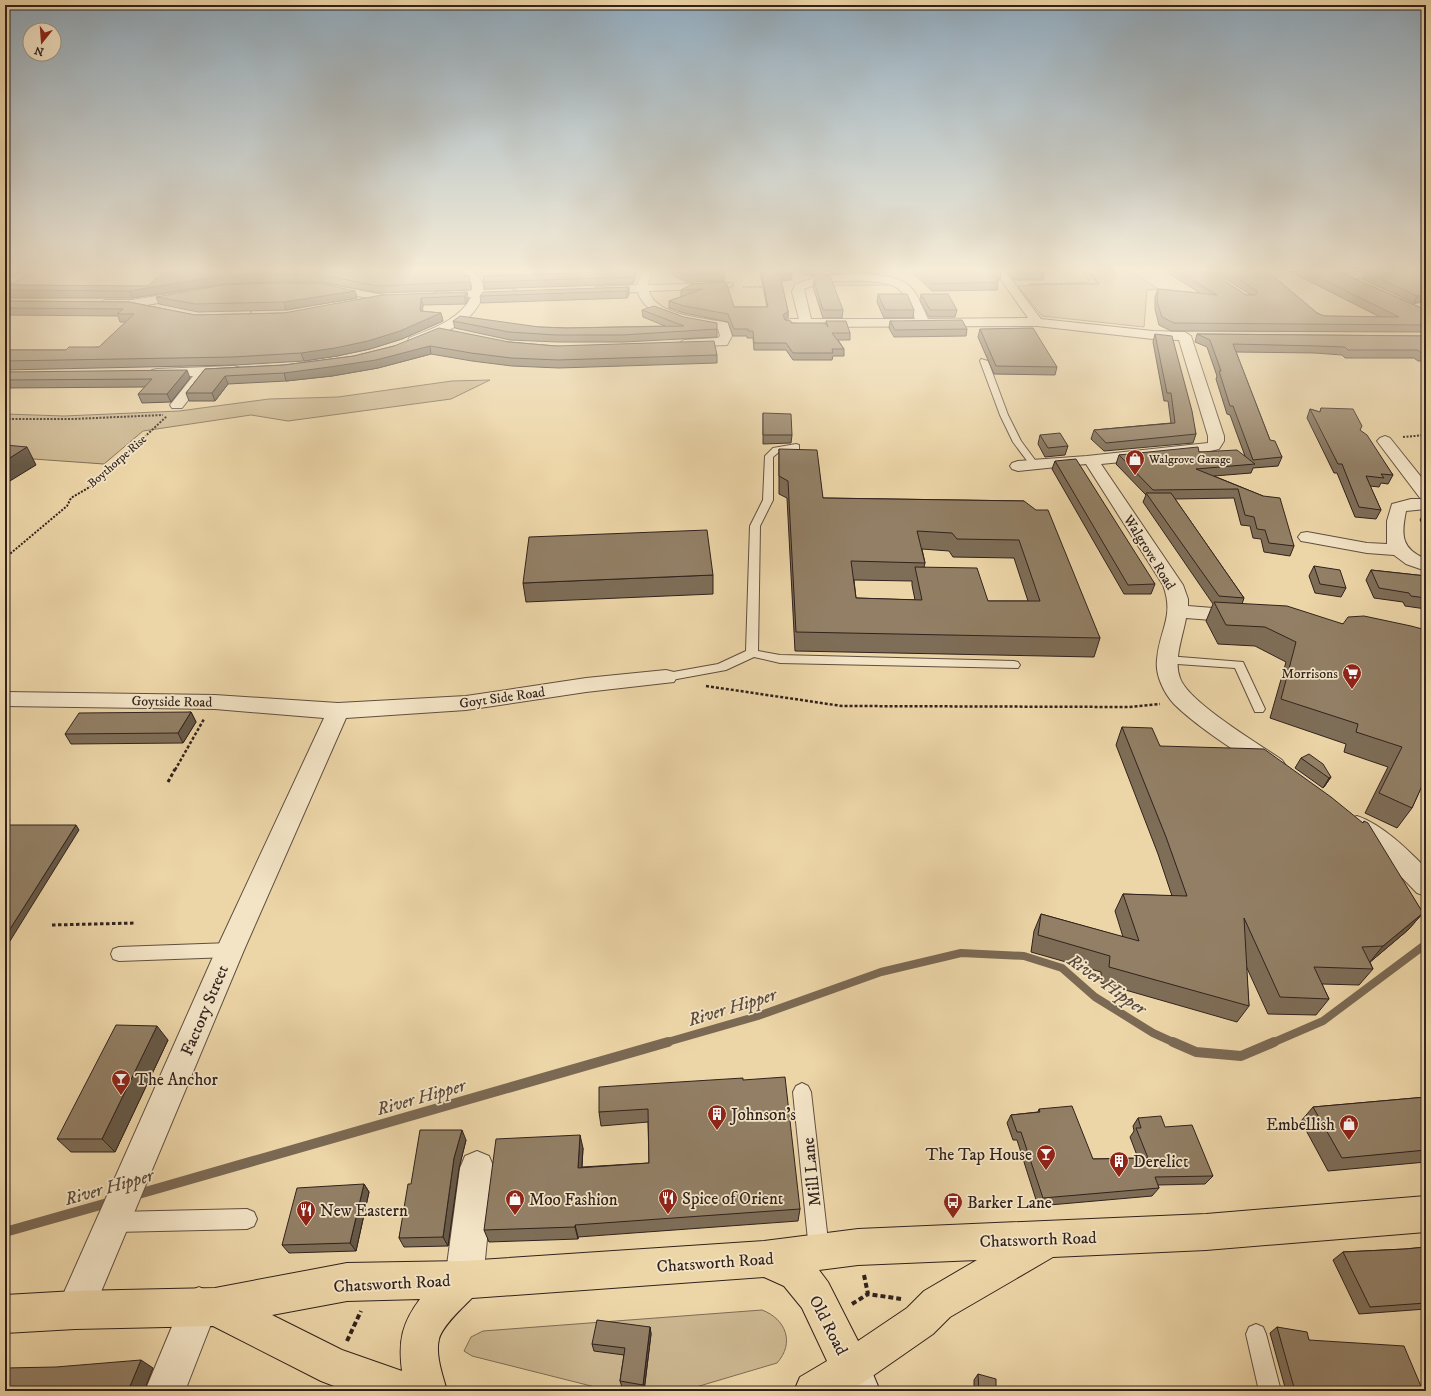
<svg xmlns="http://www.w3.org/2000/svg" width="1431" height="1396" viewBox="0 0 1431 1396" font-family="'IM FELL DW Pica',serif">
<style>
.green{fill:#ccb790;stroke:#7e6c56}
.lines{fill:none;stroke-linecap:round;stroke-linejoin:round}
.stream-far1{stroke:#7b6954;stroke-width:8}
.stream{stroke:#7b6954;stroke-width:10}
.lane-casing{stroke:#604f40;stroke-width:2}
.street-casing{stroke:#604f40;stroke-width:2}
.secondary-casing{stroke:#31221d;stroke-width:2}
.highway-casing{stroke:#31221d;stroke-width:2}
.path-far4{stroke:#31221d;stroke-width:1.5;stroke-dasharray:1.5 1;stroke-linecap:butt}
.path-far3{stroke:#31221d;stroke-width:2;stroke-dasharray:2 1.5;stroke-linecap:butt}
.path-far2{stroke:#31221d;stroke-width:2.5;stroke-dasharray:3 2;stroke-linecap:butt}
.path-far1{stroke:#31221d;stroke-width:3;stroke-dasharray:3.5 2.5;stroke-linecap:butt}
.path{stroke:#31221d;stroke-width:4;stroke-dasharray:5 3;stroke-linecap:butt}
.lane{fill:#f3e4c6;fill-rule:evenodd}
.street{fill:#f3e4c6;fill-rule:evenodd}
.secondary{fill:#f3e4c6;fill-rule:evenodd}
.highway{fill:#ecd5a7;fill-rule:evenodd}
.wall{fill:#7e6d57;stroke:#31221d;fill-rule:evenodd}
.shaded-wall{fill:#665947;stroke:#31221d}
.building{fill:#927f65;stroke:#31221d;fill-rule:evenodd}
.labels{text-anchor:middle;stroke-width:3.5;stroke-linejoin:round;paint-order:stroke}
.far-poi-label{font-size:12px;fill:#31221d;stroke:#f3e4c6;text-anchor:start}
.far-street-label{font-size:12px;fill:#31221d;stroke:#f3e4c6}
.street-label{font-size:14px;fill:#31221d;stroke:#f3e4c6}
.poi-label{font-size:14px;fill:#31221d;stroke:#f3e4c6;text-anchor:end}
.near-street-label{font-size:17px;fill:#31221d;stroke:#f3e4c6}
.near-poi-label{font-size:17px;fill:#31221d;stroke:#f3e4c6;text-anchor:start}
.near-water-label{font-size:18px;font-style:italic;fill:#5c4b3d;stroke:#f3e4c6}
</style>
<rect width="100%" height="100%" fill="#ecd5a7"/>
<filter id="stains"><feTurbulence type="fractalNoise" baseFrequency=".005" numOctaves="4"/><feColorMatrix values="0 0 0 0 .2 0 0 0 0 .09 0 0 0 0 .02 0 0 0 .5 -.17"/></filter>
<radialGradient id="worn" r=".72"><stop offset=".6" stop-color="#630" stop-opacity="0"/><stop offset="1" stop-color="#630" stop-opacity=".3"/></radialGradient>
<path class="green" d="M1081,271H1131L1158,289L1147,290L1144,327L1042,316L1018,286L1090,282Z
M874,280L892,285L808,286L824,281Z
M490,380L451,399L288,421L251,415L143,431L104,464L5,457V414L64,416L179,411L269,399L338,397L452,381Z
M762,1310C786,1319 795,1343 777,1363L686,1390L611,1391L472,1356L464,1351L471,1337L483,1331Z"/>
<g class="lines">
<path class="stream-far1" d="M664,1043L758,1016L881,972L961,953L1024,956L1062,968L1095,997L1153,1033L1175,1043
M1272,1043L1323,1021L1426,944"/>
<path class="stream" d="M1173,1042L1196,1052L1241,1056L1274,1042
M135,1195L668,1042
M5,1232L111,1202"/>
<defs>
<path id="lane" d="M1426,302V306L1408,308L1405,306Z
M981,359L988,361L1008,415L1021,441L1038,464L1037,466H1031L1013,442L1000,415L980,361Z
M796,444L799,445V449L779,452L773,457V500L760,526L758,651L780,655L1014,661L1018,662L1020,665L1018,668L780,663L754,657L726,670L666,681L662,680L660,677L662,674L718,664L746,651L750,526L763,500L765,456L773,448Z
M1167,656L1243,662L1265,709L1263,712H1255L1235,668L1163,663L1161,660Z
M230,943L235,945L238,950L235,955L230,957L119,961L113,959L111,954L113,949L119,947Z
M802,1083L808,1086L811,1092L829,1250L826,1257L819,1260L812,1257L809,1250L793,1092L796,1086Z
M247,1209L254,1212L257,1219L254,1226L247,1229L115,1232L108,1229L105,1222L108,1215L115,1212Z
M1256,1324L1263,1327L1266,1334L1281,1391H1259L1246,1334L1249,1327Z"/>
<path id="street" d="M22,271H35L5,287V280Z
M464,271H474L483,284V290L512,289L518,292L512,295L483,297C479,305 475,311 469,317C458,326 423,347 409,344L408,341L409,338C431,329 460,320 471,297L437,298L431,295L437,292L472,290V284Z
M642,271H652L648,285L731,283L733,285L727,288L649,291C656,317 708,318 728,323L732,336L727,345L679,347L678,344L684,340L718,338L720,336L718,329C695,325 644,319 638,292L598,293L592,290L598,287L637,285Z
M995,271H1005L1041,319L1153,331L1185,332L1191,336L1224,436V441L1219,449L1193,455L1101,464L1183,585L1188,599V606L1238,610L1245,612L1248,616L1245,620L1238,622L1186,618C1183,636 1173,660 1180,678C1188,702 1259,744 1282,760L1286,766L1282,772L1274,775L1266,772C1238,752 1198,728 1174,704C1164,693 1155,675 1157,660C1159,630 1175,617 1163,585L1086,464L1018,471L1012,469L1010,466L1012,463L1018,461L1087,456L1208,443V436L1179,340L1153,339L1037,326L790,327L784,323L790,319H799L792,292L795,285C818,272 885,269 907,284C917,291 923,308 928,319L1028,318ZM834,281C851,281 889,278 901,291C908,298 911,310 915,319H811L804,289L819,283Z
M1371,271H1423L1418,274L1343,279L1337,276L1343,273Z
M326,284L384,295L390,298L384,301L322,289L320,287L322,285Z
M186,291L192,294L190,296C176,300 107,315 99,304L105,300H132Z
M233,366L238,367L240,370L238,373L208,375L182,408H172L170,405L193,376L157,377L152,376L150,373L152,370L157,369Z
M1385,436L1390,438L1426,483V509L1406,511C1401,535 1401,549 1426,559V571L1406,564L1394,555L1367,553L1307,542L1301,541L1298,537L1301,533L1307,532L1367,543L1387,544V521L1392,504L1411,499H1426L1420,498L1377,441L1380,438Z
M666,670L674,672L677,677L674,682L586,692L466,710L346,718L244,950L88,1323L75,1329L62,1323L56,1310L62,1297L216,950L324,718L215,709L5,706V692L215,695L338,703L466,696L586,678Z
M1357,816C1383,825 1407,849 1426,868V896L1417,893L1385,860L1348,833L1344,826L1348,819Z
M477,1151L489,1156L494,1168L483,1280L477,1293L464,1299L451,1293L445,1280L460,1168L465,1156Z
M199,1287L212,1293L218,1306L185,1391H145L186,1293Z"/>
<path id="secondary" d="M851,1349L865,1355L880,1391H840L831,1369L837,1355Z"/>
<path id="highway" d="M1426,1196V1232L1206,1250L1053,1257L950,1317L933,1334L851,1391H794L800,1377L827,1361L802,1308L784,1286L764,1277L472,1298C463,1307 442,1326 439,1339C435,1355 443,1376 447,1391H347L321,1381L213,1326L75,1329L5,1333V1295L75,1291L215,1288L347,1263L464,1261L764,1241L858,1229L1206,1214ZM977,1260L924,1291L907,1308L858,1341L828,1282L819,1270L858,1265ZM420,1299C402,1323 398,1341 402,1371L342,1350L272,1315L347,1301Z"/>
</defs>
<use href="#lane" class="lane-casing"/>
<use href="#street" class="street-casing"/>
<use href="#secondary" class="secondary-casing"/>
<use href="#highway" class="highway-casing"/>
<path class="path-far4" d="M1029,284H1099L1088,271
M743,287H764
M247,316L255,308"/>
<path class="path-far3" d="M5,419H73L163,415
M1403,437L1426,435
M5,558L67,506L71,498L93,485L167,416"/>
<path class="path-far2" d="M706,686L842,706L1129,707L1160,704
M175,770L204,719"/>
<path class="path-far1" d="M168,782L175,769
M52,925L136,923"/>
<path class="path" d="M864,1275L868,1294L901,1299
M852,1304L868,1294
M347,1341L361,1311"/>
<use href="#lane" class="lane"/>
<use href="#street" class="street"/>
<use href="#secondary" class="secondary"/>
<use href="#highway" class="highway"/>
</g>
<path class="wall" d="M166,271L469,276L471,290L378,293L321,282H272L225,284L132,298H5V285L148,286Z
M606,271H638L633,284L485,289L483,276L604,272Z
M670,271H723L724,274V281L686,282L670,274Z
M760,271H789L792,273L791,280L781,281L788,311V318L786,320L791,323L826,325V321L850,333V340H838L844,349V356H833L832,360H793L786,350H754L753,338H747V336H733L728,322L684,313L669,308V301L681,297V290L693,284L734,307H767Z
M798,271H880L879,274L851,273L812,276L802,274Z
M911,271H1000L1001,273L1000,280H997L998,282L997,290L932,291Z
M1007,271H1045L1043,280H1014Z
M1165,271H1209L1246,295H1251L1213,271H1267L1317,313L1324,316L1380,317L1289,271H1337L1426,310V332L1171,331L1159,325L1155,309V296L1158,289L1200,293Z
M1388,271L1426,301L1414,303L1362,279L1365,272Z
M814,280L843,310L842,318H823L813,287Z
M629,287V294L627,298L481,303L480,296Z
M355,291L357,298L286,310L198,312L159,304L156,297Z
M467,292L468,300L466,304L423,305L422,311L441,313L443,321L402,339L370,349L337,356L304,361L236,365L5,370V350H66L99,347L126,322H120L118,316L5,315V301L129,302L195,315L284,313Z
M878,294L914,310L913,318H884L877,302Z
M921,294L957,310L955,317H929L920,301Z
M642,310L717,329V337L624,342H557L510,340L455,328L453,321L539,327L567,328L665,326L643,317Z
M890,321L967,329L966,336L894,337L889,328Z
M980,329L1057,367L1055,375L994,374L978,337Z
M1155,334L1196,434L1193,443L1104,451L1091,439L1094,430L1171,423L1168,401H1164L1153,342Z
M1197,334L1426,336V361H1418L1414,358H1345L1342,355L1315,353L1236,352L1270,440L1282,457L1278,466L1253,468L1251,473L1214,476L1263,496L1294,546L1290,556L1264,552L1261,539L1253,538L1250,526L1241,525L1234,498L1175,499L1244,598L1242,604L1343,624L1426,630V780L1425,779L1412,808L1397,828L1365,813L1388,767L1344,752L1346,744L1270,718L1286,662L1255,646L1218,644L1206,621L1213,604L1143,502L1146,495L1116,464L1119,455L1199,452L1245,456L1230,415L1227,414L1216,379L1217,376L1207,347L1195,342Z
M509,342L556,346L717,355V363L559,368L512,366L472,361L431,354L378,368L332,376L286,381L228,384L215,401H189L186,393L205,369L284,365L354,356L394,346Z
M5,372L190,378L171,402L142,403L138,394L145,387L5,388Z
M1321,408L1360,431L1393,475L1388,484L1381,483L1379,487L1370,486L1381,510L1376,519L1355,517L1337,473H1334L1307,418L1310,409L1320,412Z
M763,413L792,435L791,443L763,444Z
M1040,435L1068,446L1065,455L1045,457L1038,444Z
M779,449L823,498L1024,501L1100,638L1094,657L795,651L787,498L779,494ZM922,549L949,551L953,557L1014,558L1028,601H988L924,567L925,563ZM854,580L912,581V585L915,600L856,598Z
M1055,461L1155,584L1151,594H1124L1052,469Z
M1425,510L1426,511V530L1420,520Z
M1314,566L1346,588L1341,597L1315,593L1309,576Z
M1371,570L1426,576V609L1405,606L1403,602L1374,598L1366,580Z
M713,575V594L526,602L523,583Z
M191,712L196,722L183,743L71,744L65,734Z
M1122,727L1160,746L1363,823L1364,821L1423,913L1408,930L1370,962L1373,969L1359,985L1322,984L1329,999L1316,1015L1268,1014L1246,966L1249,1006L1237,1022L1101,983V972L1031,952L1034,931L1041,914L1123,937L1115,911L1123,894L1172,896L1158,854L1116,745Z
M1301,758L1331,777L1324,787L1323,788L1295,768Z
M168,1040L115,1152H71L57,1139Z
M743,1080L800,1209L798,1221L578,1237V1239L489,1242L484,1230L583,1148L582,1167L649,1163L648,1122L601,1126L599,1112Z
M1426,1097V1162L1328,1171L1301,1121L1313,1107Z
M1039,1109L1093,1159L1138,1158L1130,1137L1134,1131L1133,1126L1138,1118L1165,1127L1213,1176L1205,1184L1158,1185L1159,1188L1152,1196L1038,1206L1017,1140H1013L1007,1123L1011,1115L1038,1112Z
M466,1140L459,1168L448,1246L404,1247L399,1238L411,1184Z
M364,1184L369,1192L356,1251L289,1253L282,1245Z
M1426,1247V1309L1359,1314L1333,1260L1343,1252L1405,1249Z
M650,1327L651,1334L644,1391L622,1387L620,1381L624,1355L594,1351L592,1344Z
M1277,1327L1309,1340L1423,1391H1286L1270,1333Z
M978,1374L996,1391H974V1380Z"/>
<path class="shaded-wall" d="M635,271H638L633,284L632,277Z
M812,271H851V273L812,276Z
M792,273L791,280L780,281V275Z
M222,276L225,284L132,298L129,291Z
M629,287V294L627,298V291Z
M355,291L357,298L286,310L284,302Z
M467,292L468,300L466,304L464,296Z
M1426,294V301L1414,303L1417,296Z
M421,298L423,305L422,318L420,311Z
M788,311V318L783,322V315Z
M441,313L443,321L402,339L370,349L337,356L304,361L301,353Z
M430,346L431,354L378,368L332,376L286,381L284,373Z
M187,370L190,378L171,402L167,394Z
M225,376L228,384L215,401L212,393Z
M27,447L36,465L5,484V461Z
M191,712L196,722L183,743L178,733Z
M1331,777L1324,787L1323,788L1329,778Z
M6,815L10,820L5,827V816Z
M76,825L79,830L5,949V937Z
M1423,913L1408,930L1369,963L1383,946Z
M157,1026L168,1040L115,1152L102,1139Z
M462,1130L466,1140L459,1168L448,1246L443,1237L454,1158Z
M580,1135L583,1148L581,1180L578,1168Z
M364,1184L369,1192L356,1251L350,1243Z
M575,1225L578,1237V1239L575,1227Z
M650,1327L651,1334L644,1391L643,1385Z
M141,1360L153,1368L144,1391H128Z"/>
<path class="building" d="M166,271H463V276H469L470,282L377,286L319,274H270L222,276L129,291L5,290V285L148,286Z
M606,271H635L632,277L484,282L483,276L604,272Z
M677,271H723L724,274L686,275Z
M761,271H789L792,273L780,275L788,311L783,315L785,320L791,321V323H825L828,327L826,321H846L850,333H832L844,349H832L833,353H793L786,343H754L753,331H748V329H734L728,314L684,306L669,301L703,289L681,290L693,284L726,282L734,307H768Z
M920,271H1000L1001,273H992L998,282L933,284Z
M1013,271H1043L1045,273H1015Z
M1178,271H1209L1246,295H1255L1258,293L1257,291L1227,271H1267L1317,313L1324,316L1399,317L1306,271H1337L1426,310V325L1174,323L1162,317L1157,302L1158,289L1217,295Z
M1388,271H1426V294L1417,296L1365,272Z
M830,276L843,310H823L814,280Z
M270,283H319L355,291L284,302L195,304L156,297L223,285Z
M629,287L627,291L480,296L483,292Z
M467,292L464,296L421,298L420,311L441,313L400,331L368,341L335,348L301,353L233,357L5,361V350H66L69,347H99L134,314H117L123,309L5,308V301L129,302L195,315L284,313L382,295Z
M878,294H907L914,310H885Z
M921,294H948L957,310H930Z
M654,306L684,317L717,323V329L623,335H556L509,332L453,321L460,316L539,327L567,328L684,326L642,310Z
M962,320L967,329L895,330L890,321Z
M439,328L509,342L556,346L714,341L717,355L558,360L511,358L471,353L430,346L376,360L330,367L284,373L225,376L212,393H186L205,369L284,365L354,356L394,346Z
M1033,328L1057,367L996,366L980,329Z
M1155,334L1172,336L1192,411L1196,434L1106,443L1094,430L1175,423L1171,393H1167Z
M1197,334L1426,336V354H1422L1418,350H1348L1345,347L1318,346L1233,344L1270,440L1275,441L1282,457L1253,460L1233,406H1230L1219,371H1221L1210,340Z
M187,370L167,394H138L152,379L5,380V372Z
M1321,408L1353,409L1362,426L1360,430L1367,435L1393,475L1381,474L1384,478L1366,476L1381,510L1359,507L1342,464H1338L1310,409L1320,412Z
M763,413L791,414L792,435H763Z
M1060,433L1068,446L1048,448L1040,435Z
M5,445L27,447L5,461Z
M1198,447L1199,452L1237,450L1255,464L1196,469L1263,496L1280,498L1294,546L1269,543L1265,530L1257,529L1254,517L1245,515L1238,489L1153,490L1119,455Z
M779,449L817,450L823,498L1024,501L1036,510H1048L1100,638L796,632L788,481L779,476ZM917,531L952,533L957,539L1019,540L1040,601H988L977,568L915,567L922,600L856,598L851,561L925,563Z
M1076,459L1155,584L1128,585L1055,461Z
M1146,493H1171L1244,598L1219,596Z
M707,530L713,575L523,583L529,537Z
M1314,566L1340,570L1346,588L1320,584Z
M1371,570L1426,576V598L1411,596L1409,593L1379,588Z
M1214,602L1287,606L1343,624L1348,617L1364,616L1411,626L1426,630V777L1412,808L1379,793L1402,747L1356,732L1358,724L1281,699L1296,642L1265,627L1226,625Z
M191,712L178,733L65,734L79,713Z
M1122,727L1152,728L1160,746L1264,749L1331,797L1363,823L1364,821L1368,823L1423,913L1383,946L1362,947L1373,969L1314,967L1329,999L1280,997L1244,918L1249,1006L1109,967L1110,956L1038,935L1041,914L1139,941L1123,894L1187,896L1166,837Z
M1309,754L1323,764L1331,777L1329,778L1301,758Z
M5,825H76L5,937Z
M116,1025L157,1026L102,1139H57Z
M785,1077L800,1209L575,1225V1227L484,1230L496,1139L580,1135L578,1168L649,1163L648,1109L599,1112V1087L743,1078V1080Z
M1426,1097V1150L1342,1158L1313,1107Z
M1072,1106L1093,1159L1148,1158L1136,1128H1141L1138,1118L1161,1116L1165,1127L1192,1125L1213,1176L1155,1177L1159,1188L1043,1198L1021,1132H1017L1011,1115L1040,1112L1039,1109Z
M420,1130H462L454,1158L443,1237L399,1238L408,1184H411Z
M364,1184L350,1243L282,1245L297,1188Z
M1426,1247V1303L1370,1307L1343,1252L1405,1249Z
M597,1320L650,1327L643,1385L620,1381L625,1348L592,1344Z
M1277,1327L1307,1332L1309,1340L1404,1346L1423,1391H1295Z
M141,1360L128,1391H5V1368L56,1367Z
M978,1374L996,1379V1391H979Z
M1215,1389L1225,1391H1216Z"/>
<linearGradient id="sky" x2="0" y2="1"><stop stop-color="#90a9bb"/><stop offset="0.58" stop-color="#f6ecd7"/><stop offset="1" stop-color="#f6ecd7" stop-opacity="0"/></linearGradient>
<rect width="1431" height="466" fill="url(#sky)"/>
<defs>
<symbol id="shop-pin" viewBox="-11 -11 22 30"><path d="M0 17L-7.5 6A9.5 9.5 0 1 1 7.5 6Z" fill="#8f2418" stroke="#f3e4c6"/><path d="M-5-2.5h2.3a2.7 3.5 0 0 1 5.4 0H5L5.5 6h-11ZM-1.5-2.5h3a1.5 2.3 0 0 0-3 0Z" fill="#fff"/></symbol>
<symbol id="supermarket-pin" viewBox="-11 -11 22 30"><path d="M0 17L-7.5 6A9.5 9.5 0 1 1 7.5 6Z" fill="#8f2418" stroke="#f3e4c6"/><path d="M-6-5.5h2.5l.6 2H6L4.5 2H-2.5L-4.4-4H-6ZM-1.5 3.2a1.3 1.3 0 1 0 .1 0ZM3 3.2a1.3 1.3 0 1 0 .1 0Z" fill="#fff"/></symbol>
<symbol id="bar-pin" viewBox="-11 -11 22 30"><path d="M0 17L-7.5 6A9.5 9.5 0 1 1 7.5 6Z" fill="#8f2418" stroke="#f3e4c6"/><path d="M-6-5H6L.8 .8V4.5H3.5V6h-7V4.5H-.8V.8Z" fill="#fff"/></symbol>
<symbol id="building-pin" viewBox="-11 -11 22 30"><path d="M0 17L-7.5 6A9.5 9.5 0 1 1 7.5 6Z" fill="#8f2418" stroke="#f3e4c6"/><path d="M-4-6H4V6H1V3H-1V6H-4ZM-2.5-4.3h1.7v1.8h-1.7ZM.8-4.3h1.7v1.8H.8ZM-2.5-1h1.7V.8h-1.7ZM.8-1h1.7V.8H.8Z" fill="#fff"/></symbol>
<symbol id="restaurant-pin" viewBox="-11 -11 22 30"><path d="M0 17L-7.5 6A9.5 9.5 0 1 1 7.5 6Z" fill="#8f2418" stroke="#f3e4c6"/><path d="M-5-6h1v4h1v-4h1v4h1v-4h1v5L-1.5 .5V6h-2V.5L-5-1ZM5-6V6H3V1.5H1.5Q1.5-4 5-6Z" fill="#fff"/></symbol>
<symbol id="bus-pin" viewBox="-11 -11 22 30"><path d="M0 17L-7.5 6A9.5 9.5 0 1 1 7.5 6Z" fill="#8f2418" stroke="#f3e4c6"/><path d="M-5-6H5V4H4V6H2V4H-2V6H-4V4H-5ZM-3.5-4V0h7V-4ZM-3.5 1.2v1.5H-2V1.2ZM2 1.2v1.5H3.5V1.2Z" fill="#fff"/></symbol>
</defs>
<g fill-rule="evenodd">
<use href="#shop-pin" x="1124" y="448" width="22" height="30"/>
<use href="#supermarket-pin" x="1341" y="662" width="22" height="30"/>
<use href="#bar-pin" x="110" y="1068" width="22" height="30"/>
<use href="#building-pin" x="706" y="1103" width="22" height="30"/>
<use href="#shop-pin" x="1338" y="1113" width="22" height="30"/>
<use href="#bar-pin" x="1035" y="1143" width="22" height="30"/>
<use href="#building-pin" x="1108" y="1150" width="22" height="30"/>
<use href="#restaurant-pin" x="657" y="1187" width="22" height="30"/>
<use href="#shop-pin" x="504" y="1188" width="22" height="30"/>
<use href="#bus-pin" x="942" y="1191" width="22" height="30"/>
<use href="#restaurant-pin" x="295" y="1199" width="22" height="30"/>
</g>
<g class="labels">
<g class="far-poi-label">
<text x="1149" y="463">Walgrove Garage</text>
</g>
<g class="far-street-label">
<text transform="translate(117 461) rotate(-41)" y="4">Boythorpe Rise</text>
</g>
<g class="street-label">
<text transform="translate(1150 552) rotate(58)" y="5">Walgrove Road</text>
<text transform="translate(502 697) rotate(-8)" y="5">Goyt Side Road</text>
<text transform="translate(172 701) rotate(1)" y="5">Goytside Road</text>
</g>
<g class="poi-label">
<text x="1338" y="678">Morrisons</text>
</g>
<g class="near-street-label">
<text transform="translate(204 1010) rotate(-67)" y="6">Factory Street</text>
<text transform="translate(811 1172) rotate(-96)" y="6">Mill Lane</text>
<text transform="translate(1038 1239) rotate(-2)" y="6">Chatsworth Road</text>
<text transform="translate(715 1262) rotate(-4)" y="6">Chatsworth Road</text>
<text transform="translate(392 1283) rotate(-3)" y="6">Chatsworth Road</text>
<text transform="translate(829 1325) rotate(63)" y="6">Old Road</text>
</g>
<g class="near-poi-label">
<text x="135" y="1085">The Anchor</text>
<text x="731" y="1120">Johnson's</text>
<text x="1335" y="1130" text-anchor="end">Embellish</text>
<text x="1032" y="1160" text-anchor="end">The Tap House</text>
<text x="1133" y="1167">Derelict</text>
<text x="682" y="1204">Spice of Orient</text>
<text x="529" y="1205">Moo Fashion</text>
<text x="967" y="1208">Barker Lane</text>
<text x="320" y="1216">New Eastern</text>
</g>
<g class="near-water-label">
<text transform="translate(1107 984) rotate(35)" y="6">River Hipper</text>
<text transform="translate(732 1007) rotate(-17)" y="6">River Hipper</text>
<text transform="translate(421 1097) rotate(-16)" y="6">River Hipper</text>
<text transform="translate(109 1187) rotate(-16)" y="6">River Hipper</text>
</g>
</g>
<rect width="1431" height="1396" fill="none" stroke="#ecd5a7" stroke-width="20"/>
<rect x="6" y="6" width="1419" height="1384" fill="none" stroke="#31221d" stroke-width="2"/>
<rect x="10" y="10" width="1411" height="1376" fill="none" stroke="#31221d"/>
<g transform="translate(42 42) rotate(197)"><circle r="19" fill="#f3e4c6" stroke="#a59682"/>
<path d="M0-3L7 15L0 10L-7 15Z" fill="#8f2418"/>
<text y="-6" font-size="11" font-weight="bold" text-anchor="middle" fill="#31221d">N</text>
</g>
<rect width="100%" height="100%" filter="url(#stains)"/>
<rect width="100%" height="100%" fill="url(#worn)"/>
</svg>
